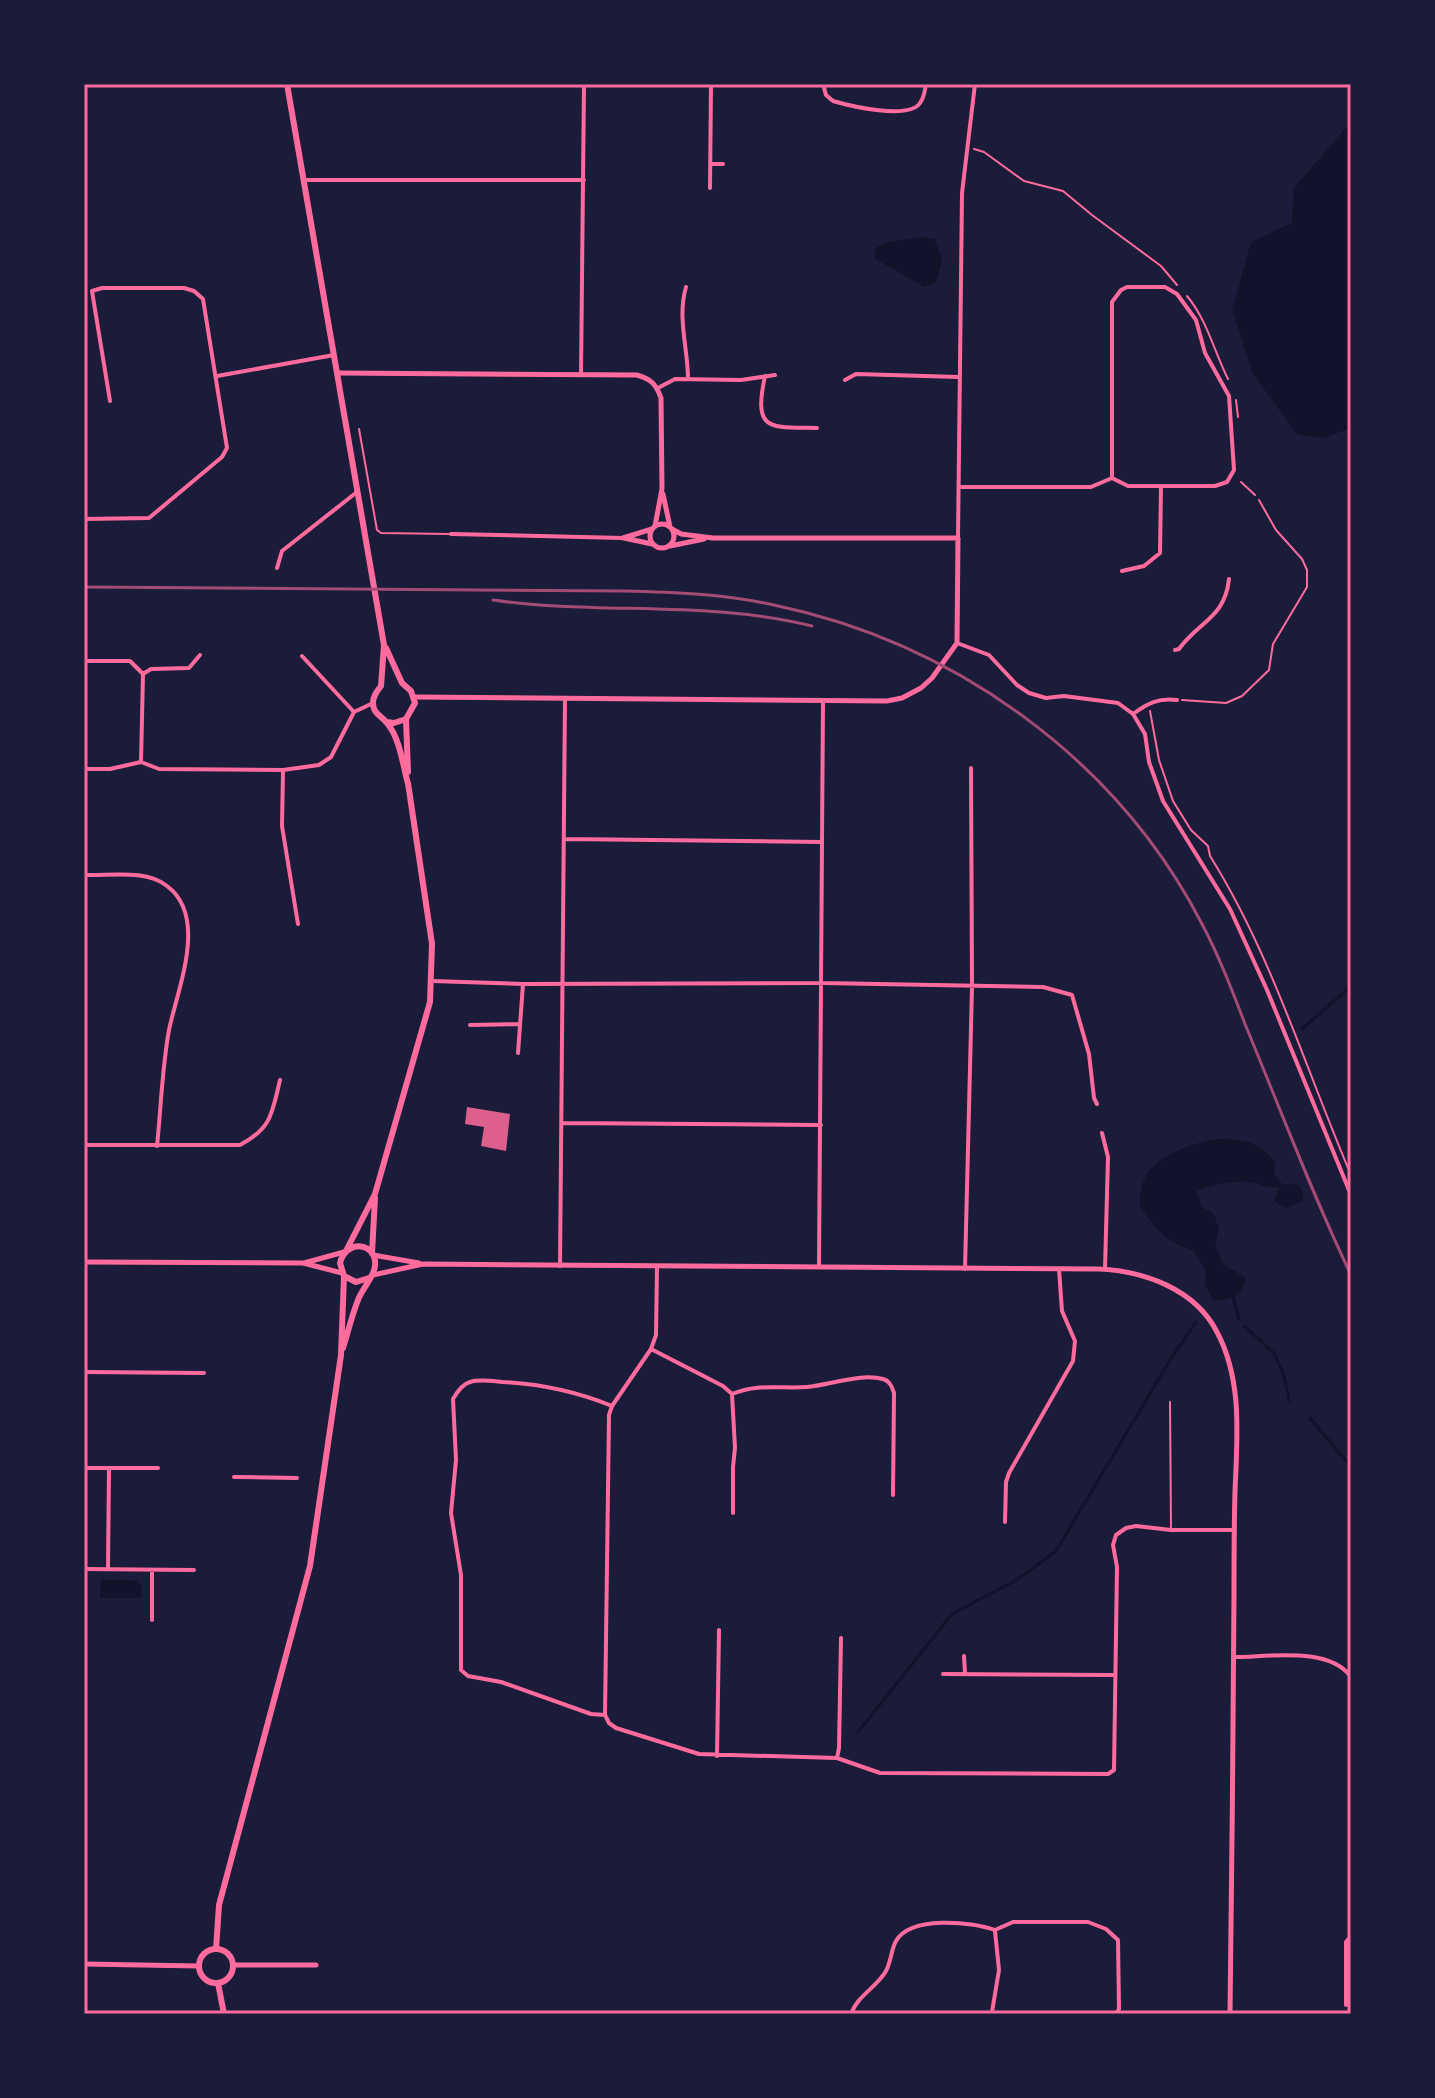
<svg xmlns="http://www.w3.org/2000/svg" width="1435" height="2098" viewBox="0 0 1435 2098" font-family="'DM Sans',sans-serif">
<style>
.water{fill:#12122b}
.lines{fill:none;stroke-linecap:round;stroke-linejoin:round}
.stream{stroke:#12122b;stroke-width:3}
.building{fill:#dd5f8e}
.path{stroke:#ff6b9d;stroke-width:2}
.service{stroke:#ff6b9d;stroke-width:2}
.minor{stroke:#ff6b9d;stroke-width:4}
.tertiary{stroke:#ff6b9d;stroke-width:5}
.secondary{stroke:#ff6b9d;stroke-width:6}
.rail{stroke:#a44b75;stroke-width:3}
.neatline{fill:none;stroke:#ff6b9d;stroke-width:3}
</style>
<rect width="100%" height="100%" fill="#1b1b3a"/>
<path class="water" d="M1351,122V428L1323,438L1298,435L1253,374L1232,310L1251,242L1292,223L1294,188Z
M923,237L935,239L942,261L936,282L924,287L874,258L876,248L889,242Z
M1216,1139C1243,1139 1256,1140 1275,1161L1274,1174L1282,1184L1299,1185L1303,1192V1202L1285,1208L1274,1201L1279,1187C1266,1189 1260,1183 1248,1182C1236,1180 1207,1186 1197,1191L1202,1207L1214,1214L1219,1230L1215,1245L1223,1264L1246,1278C1242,1296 1231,1301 1213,1300L1205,1284L1206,1271L1193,1250C1167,1243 1155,1228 1140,1207C1140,1201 1140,1193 1142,1187C1148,1157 1190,1144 1216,1139Z
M101,1580L137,1581L142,1587V1598H100Z"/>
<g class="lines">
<path class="stream" d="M1302,1029L1351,986
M1233,1296L1239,1319
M1244,1326L1274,1353L1284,1376L1289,1400
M1310,1418L1351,1467
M858,1732L952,1614L1018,1579L1056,1551L1170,1360L1196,1322"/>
</g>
<path class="building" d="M467,1107L510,1114L506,1151L481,1146L484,1127L465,1124Z"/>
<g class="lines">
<path class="path" d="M974,149L984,152L1024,181L1063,191L1092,215L1161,266L1177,285
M1187,296C1207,320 1214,351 1228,379
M1236,400L1238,417
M1182,700L1226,703L1242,696L1269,670L1273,644L1307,587V570L1302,559L1276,530L1259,500
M1150,711L1159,760L1173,801L1191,830L1208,846L1210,856C1271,953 1306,1070 1351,1175"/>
<path class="service" d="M359,429L377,530L381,533L450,534
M1241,482L1255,495
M1170,1402L1171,1529"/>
<path class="minor" d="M823,84L826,95L833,101C850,106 909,120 920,103C924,98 925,90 926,84
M710,164H723
M305,180H584
M710,188L711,84
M686,287C677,318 688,348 688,379
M581,375L584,84
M217,376L334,355
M765,376C753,432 769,427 817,428
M845,380L856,374L959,377
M658,388L675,379L741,380L775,375
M959,487H1091L1112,478L1128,486H1215L1227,482L1234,470L1229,396L1205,353L1196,320L1177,294L1165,287H1127L1121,290L1112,302V478
M84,519L149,518L222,457L227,448L203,299L194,291L184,288H102L92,291L110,401
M451,534L623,538
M958,538L962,193L975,84
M277,568L282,551L357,492
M1122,571L1144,566L1160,553L1161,486
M957,643L989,655L1017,685L1029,693L1046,698L1064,696L1118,703L1133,714C1148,703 1158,698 1177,700
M1175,650L1179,649C1199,621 1225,618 1229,579
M302,656L354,712
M84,661H130L143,674L151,669L189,668L200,655
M1133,714L1145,734L1149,762L1163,801L1230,909L1267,990L1351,1195
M141,762L143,674
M84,769H110L141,762L159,769L283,770L319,765L331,757L354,712L373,703
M283,771L282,826L298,924
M565,839L822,842
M84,875C110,876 146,869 167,886C209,917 177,990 169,1030C162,1068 161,1108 157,1146
M432,981L523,984L823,983L1043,987L1072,995L1089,1054L1094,1098L1097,1104
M470,1025L520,1024
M518,1053L523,984
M562,1123L821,1125
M1102,1133L1108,1157L1105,1269
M84,1145H240C272,1128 272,1113 280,1080
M560,1266L565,698
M819,1267L823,700
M965,1269L972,987L971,768
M651,1349L723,1386L732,1394C758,1383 781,1389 807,1387C829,1385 861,1373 883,1379C890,1381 892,1387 894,1393L893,1495
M84,1372L204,1373
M732,1394L735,1448L733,1467V1513
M612,1406C575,1391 542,1384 502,1382C492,1381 480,1379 470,1382C463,1384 457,1392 453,1399L456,1460L451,1513L461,1575V1670L468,1676L501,1682L591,1714L605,1715L609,1723L616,1728L699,1754L837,1758L880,1773L1108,1774L1114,1770L1117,1567L1113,1545L1116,1535L1126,1528L1136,1526L1171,1530H1234
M84,1468H158
M234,1477L297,1478
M1005,1522L1006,1482L1009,1473L1073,1361L1075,1341L1062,1311L1059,1269
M84,1569L194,1570
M108,1569L109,1468
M152,1571V1620
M964,1656L965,1673
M1233,1657C1269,1657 1329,1646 1351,1677
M943,1674L1115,1675
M605,1715L609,1415L612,1406L651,1349L656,1335L657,1267
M717,1756L719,1630
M837,1758L839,1748L841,1638
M1346,2005V1942L1351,1936
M992,2012L999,1970L995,1931
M851,2014C857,1996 877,1987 886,1971C891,1962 891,1950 896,1941C910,1916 971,1921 995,1930L1013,1922H1088L1106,1929L1118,1940L1119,2009L1116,2014"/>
<path class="tertiary" d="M337,373L637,375C651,379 656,384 661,398L662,489L655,526
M663,494L670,527
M650 536a12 12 0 1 1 24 0a12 12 0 1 1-24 0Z
M623,538L652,529
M624,538L652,544
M670,546L704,539
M414,697L887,701L902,698L921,688L932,678L957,643L958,538H713L681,534L672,529
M373,1255L419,1263
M84,1262L303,1263L342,1273
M304,1263L344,1252
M373,1275L423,1264L1099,1269C1144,1271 1195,1289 1217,1332C1243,1381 1237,1438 1235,1492C1234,1527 1234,1561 1234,1595C1233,1735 1232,1874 1230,2014
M84,1964L199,1966
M234,1965H316"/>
<path class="secondary" d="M287,84L384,645L381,686C377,691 373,696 373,703C373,714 382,716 387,723C400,738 403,766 408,784
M386,648L402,683L411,691L415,703L406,719L394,723L387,722
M406,719L408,772
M346,1251L375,1194L430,1002L432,944L408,783
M372,1253L375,1198
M343,1348C348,1332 352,1315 358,1300C362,1289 374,1277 375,1266C378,1243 346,1238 340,1263L344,1276L356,1282L369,1278
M199 1966a17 17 0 1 1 34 0a17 17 0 1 1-34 0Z
M216,1949L219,1905L310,1566L341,1355L344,1276
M218,1983L224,2014"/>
<path class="rail" d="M84,587L623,591C674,592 724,594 774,605C955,643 1117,759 1202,924C1219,956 1232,990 1245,1024C1280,1108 1312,1194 1351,1275
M493,600C599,615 708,600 812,626"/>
</g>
<rect width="1435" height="2098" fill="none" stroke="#1b1b3a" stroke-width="172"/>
<rect x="86" y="86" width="1263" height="1926" class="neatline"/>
</svg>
